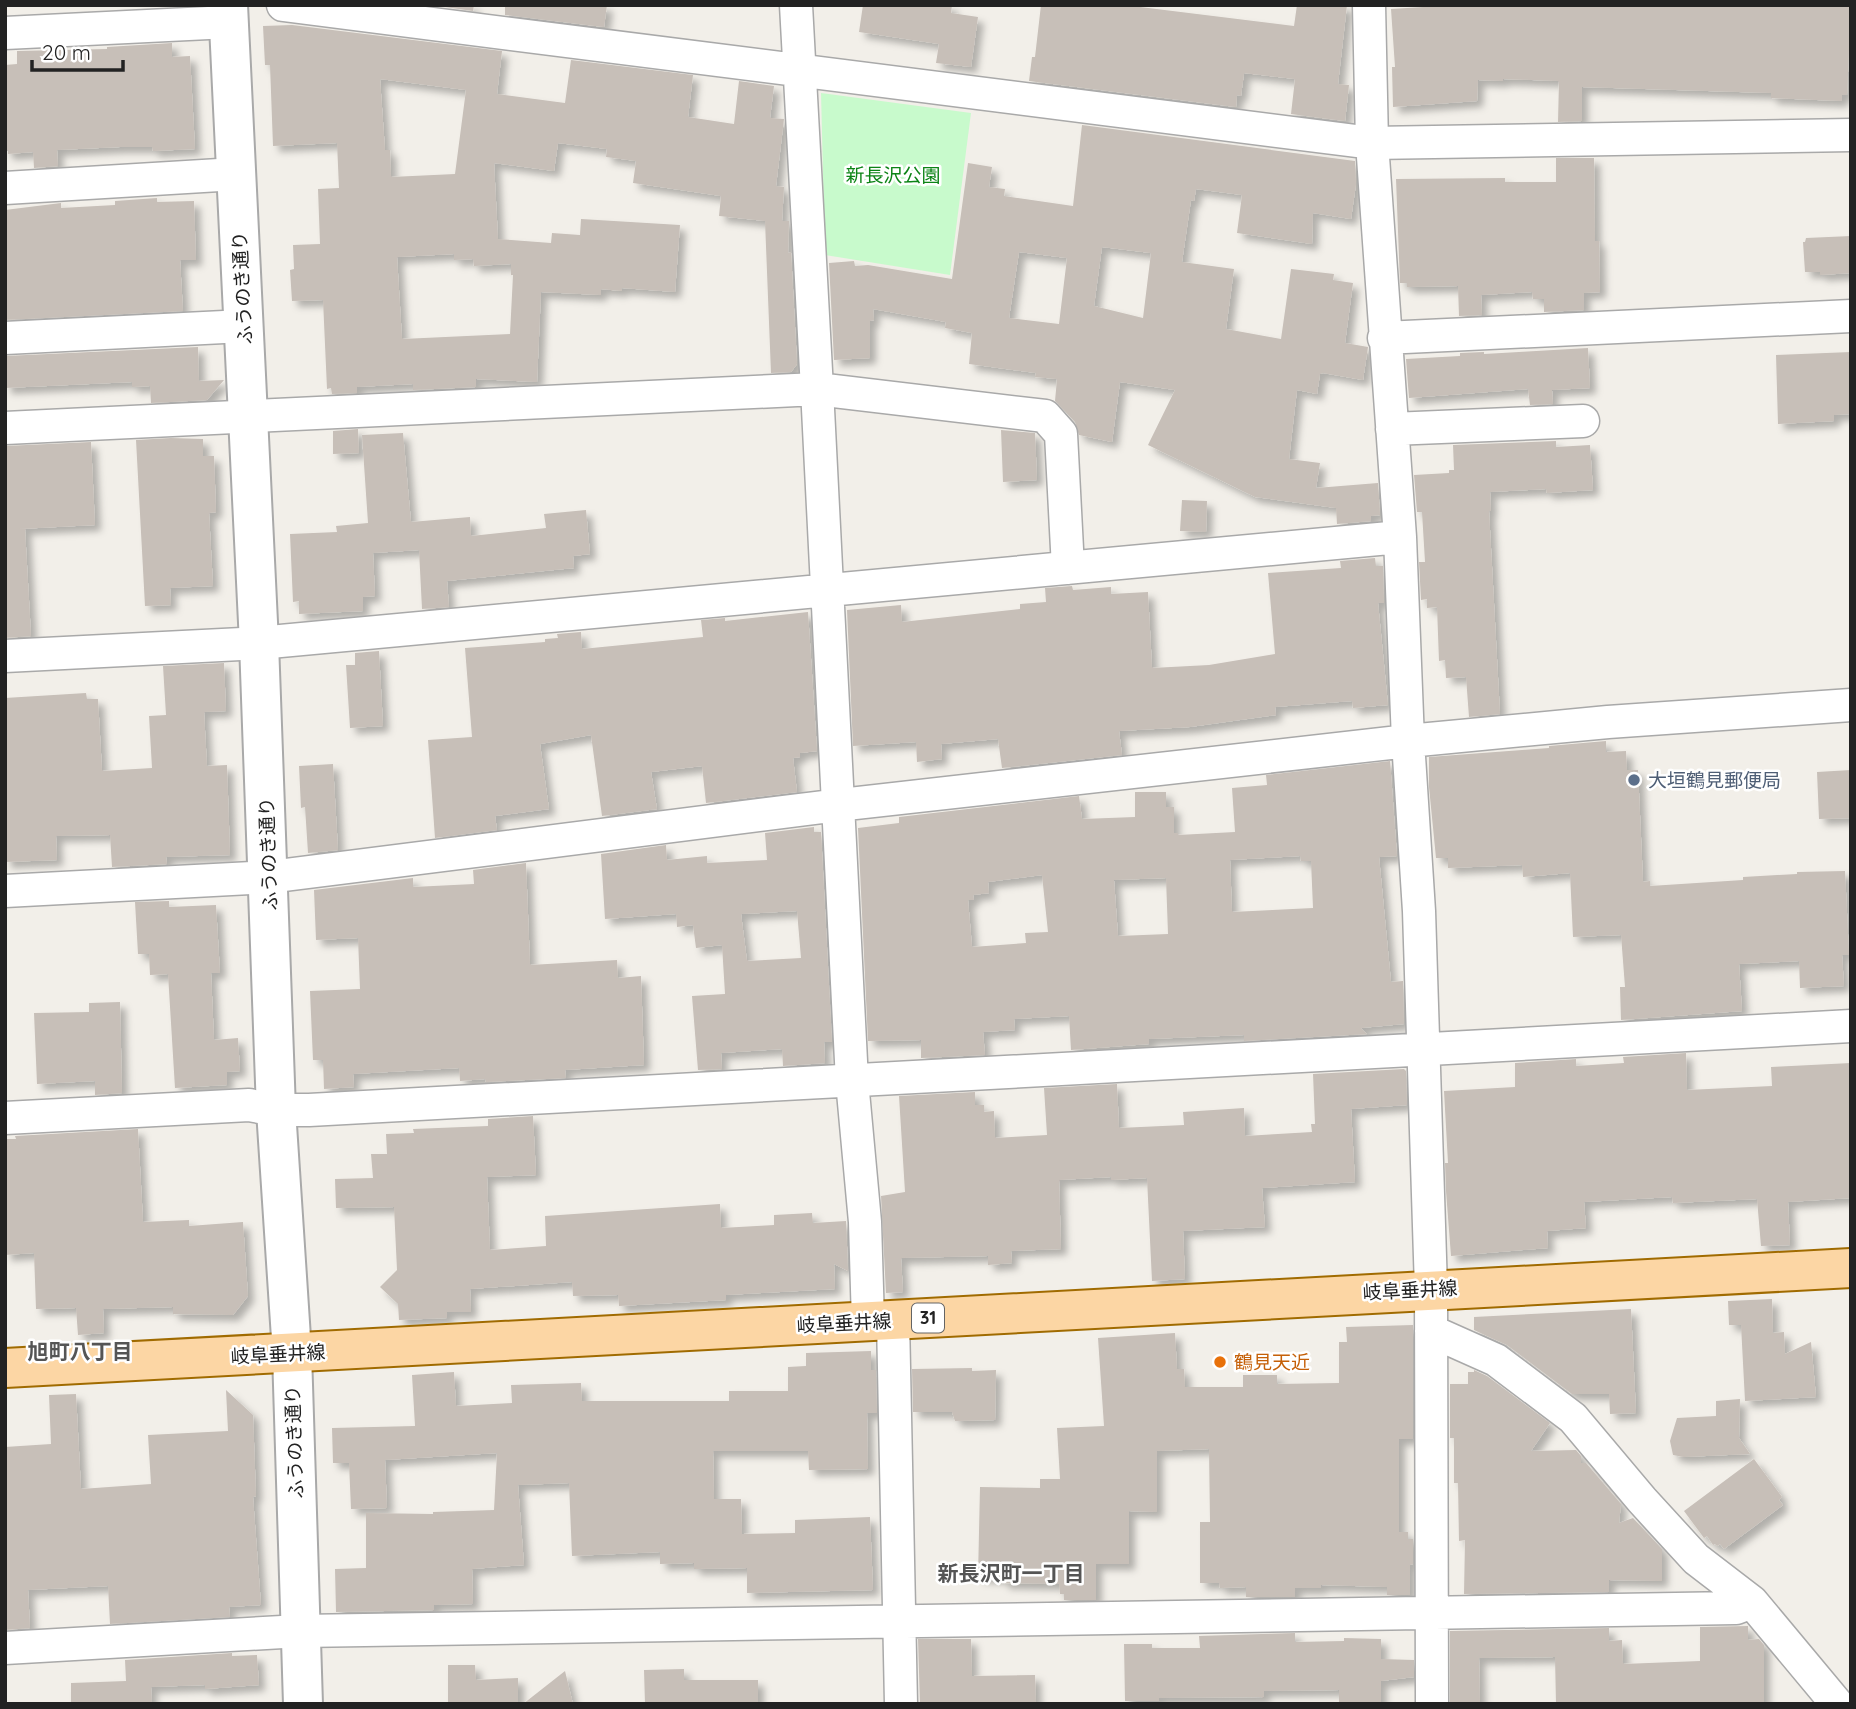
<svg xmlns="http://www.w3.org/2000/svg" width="1856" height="1709" viewBox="0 0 1856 1709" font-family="Quicksand,'Noto Sans JP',sans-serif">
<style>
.park{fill:#c8facc}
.building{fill:#c7bfb8;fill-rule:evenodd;filter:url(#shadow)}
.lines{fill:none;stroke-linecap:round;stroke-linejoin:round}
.minor-casing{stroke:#a9a9a9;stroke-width:35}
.tertiary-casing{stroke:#a9a9a9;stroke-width:42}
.primary-casing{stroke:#a06b00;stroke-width:42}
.minor{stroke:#fff;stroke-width:32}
.tertiary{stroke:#fff;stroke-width:38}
.primary{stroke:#fcd6a4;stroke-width:38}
.service-dot{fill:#5c6f8a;stroke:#fff;stroke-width:2.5}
.food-dot{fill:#e8710a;stroke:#fff;stroke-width:2.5}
.labels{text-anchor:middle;stroke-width:5;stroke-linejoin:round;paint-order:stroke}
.shield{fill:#fff;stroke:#646464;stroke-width:2}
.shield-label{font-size:18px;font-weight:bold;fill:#222}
.park-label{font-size:19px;fill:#0c8416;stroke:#fff}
.street-label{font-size:19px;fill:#222;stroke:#fff}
.service-label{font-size:19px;fill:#4e5e75;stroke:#fff;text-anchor:start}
.food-label{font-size:19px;fill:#c56008;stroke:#fff;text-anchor:start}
.neighbourhood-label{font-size:21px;font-weight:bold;fill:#555;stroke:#fff}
</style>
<defs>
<filter id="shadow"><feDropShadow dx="6" dy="6" stdDeviation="3.5" flood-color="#0004"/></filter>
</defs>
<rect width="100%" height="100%" fill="#f2efe9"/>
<path class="park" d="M821,93L971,113L950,275L825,255Z"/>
<path class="building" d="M431,5H474L473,11Z
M505,5L581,7V5H607L604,27L505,15Z
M863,5H952L951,13L978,17L971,67L936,63L939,44L859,32Z
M1041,5H1124L1294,26L1297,5H1347L1338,84L1349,85L1345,121L1291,114L1295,79L1244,73L1241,96L1237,95L1236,107L1029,81L1032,57H1035Z
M1455,5H1851L1847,95H1842V101L1817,100L1771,98V93L1582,87V121L1558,122L1559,81L1503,79V81L1478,80L1477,101L1393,107L1392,67H1395L1391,9Z
M292,25L502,51L497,94L565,103L571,60L693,75L688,117L734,124L739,81L774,86L770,118L784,119L776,186L784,187L782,221H789L788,253L791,252L797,364L791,372L771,373L765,221L719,216L721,196L633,183L636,161L606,157L607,149L558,143L554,171L494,163L498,239L551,243L552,233L580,235L581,219L680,225L675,292L622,288V291L601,289V295L541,292L537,382L476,379V387L413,390V384L357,387V393L332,394L331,388L327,389L323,300L292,301L290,270L294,269L293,245L320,244L318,189L339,188L337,143L273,146L270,65H265L263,26ZM380,79L466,90L455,174L391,177L390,150H385ZM454,254V260L473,259L474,266L511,264V275H513L510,334L402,339L397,257Z
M172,43V57L190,56L195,149L153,151L152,147H120L57,150L58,166L34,168L33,152L8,154V151H5V65L17,64V51L107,49V47Z
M1082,125L1355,161L1356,184L1351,219L1313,213L1312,244L1237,233L1242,195L1196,189L1194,201L1191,200L1182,262L1234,269L1226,329L1281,339L1291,269L1334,274L1333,280L1353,283L1345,343L1368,347L1363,380L1323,373L1320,374L1317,394L1297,390L1289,459L1320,463L1316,488L1378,483L1380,515L1371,516V521L1337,524L1336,508L1255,497L1148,445L1175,390L1120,382L1112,442L1079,435L1075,422L1055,401L1057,379L1035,377L1036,373L969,364L972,333L945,328L946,322L873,309L874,320L870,321V358L834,360L829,263L854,261L855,266L868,265L952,279L968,163L992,167L989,187L1005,189L1004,196L1073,206ZM1102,247L1151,253L1143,318L1094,306ZM1019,252L1067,258L1059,324L1009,318Z
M1556,158H1594L1595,241H1599L1600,292L1584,293V310L1544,312V299H1533L1532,292L1481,295L1482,315L1459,316L1458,286L1407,287V283H1400L1396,179L1505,178V182H1556Z
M157,198V202L194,201L196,260H180L183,311L5,320V210L61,203V208L115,205V201Z
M1851,236V273L1820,275V272H1805L1803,242H1805L1806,238Z
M198,347L199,381L224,380L207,400L151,403L150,386L132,387V382L5,388V356Z
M1588,348L1590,388L1552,390L1553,404L1530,405L1528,389L1409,398L1406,359L1460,356V353L1484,352V354Z
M1851,352V414L1834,415V421L1778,424L1776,355Z
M358,429L359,453L333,454V431Z
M1001,430L1035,433L1037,480L1003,482Z
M403,433L411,522L470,517L471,536L546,528L544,514L586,510L590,554L573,556L574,568L447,581L449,607L422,609L419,550L373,553L375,596L363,597V611L299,614V601L293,602L290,534L337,532L336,526L368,523L362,435Z
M171,438L203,439V456H214L216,512L209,513L213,586L170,588L171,605L145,606L136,440Z
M1556,441V447L1590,445L1593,490L1547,493L1546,489L1490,492L1491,511H1489L1500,714L1469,717L1466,677L1446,678L1445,660L1439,661L1437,607L1427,608V599L1421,600L1419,562H1425L1422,512H1417L1414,475L1449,473V470H1454L1453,445Z
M91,442L95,525L19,529H25L31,636L5,638V446Z
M1182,500L1207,501L1206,532L1180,531Z
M1375,558L1376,566H1383L1384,603H1378L1388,705L1353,708L1352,701L1275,707L1276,715L1190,727L1119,731L1122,755L1002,768L998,739L941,744L942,759L917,762L916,742L853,746L847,610L901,605L902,622L1020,609V604L1046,602L1045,588L1072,586L1073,590L1111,587V594L1148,592L1152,668L1209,665L1275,654L1268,573L1341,568L1340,561Z
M808,612L817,751L800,753V757L793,758L797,792L706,803L702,766L651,772L657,809L602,816L591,735L540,744L549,809L495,816L497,830L435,838L428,740L472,737L465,648L545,642V639L558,638L557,634L581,632L582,649L703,637L701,620L725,618V621Z
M379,651L383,726L350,728L346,665H355V653Z
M224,663L226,711L204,712L207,766L227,765L230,855L166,857L167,864L112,867L110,835L56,836L57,860L5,862V698L86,693L87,699H98L102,771L152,768L149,716L166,715L163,666Z
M1606,741V752L1626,751L1627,770H1638L1643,882L1650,881V886L1743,880V877L1797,874V872L1845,871L1849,955H1842L1844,986L1800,988L1799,961L1739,964L1742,1011L1621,1020L1620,987H1625L1621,935L1573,937L1570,873L1523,877L1522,865L1448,868V858H1436L1429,787V757L1549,748V746Z
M1390,761L1397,856L1379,857L1391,982L1403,981L1404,1024L1361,1028L1367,1034L1244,1041V1035L1149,1039V1044L1071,1050L1069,1016L1014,1019L1015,1030L983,1032L985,1055L921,1058V1040L868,1041L858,828L899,823V817L1079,796L1082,819L1135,817V792H1166V807H1174V833H1178V835L1235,832L1232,788L1267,785L1266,775ZM1300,856L1301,861H1311L1313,908L1232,912L1230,860ZM1042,875L1048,932L1025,933L1026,943L972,947L968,900H974L973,895L989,893L988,882ZM1166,878L1168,934L1118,936L1114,880Z
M333,764L338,850L308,853L305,807L301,808L299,766Z
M1851,770V818L1819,819L1817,772Z
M814,827V832H821L832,1042H824L825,1063L783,1066L782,1049L721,1053L722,1069L698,1070L692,996L725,994L722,945L696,948L693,925L677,927L676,914L605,919L601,854L666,845L667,860L707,856V863L767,860L765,833ZM797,911L801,958L747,961L741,914Z
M526,863L530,965L617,960L618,978L641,976L644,1065L565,1070L566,1078L486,1082L485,1079L460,1081L459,1068L353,1074L354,1087L324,1089L323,1060H313L310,991L360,989L358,938L316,940L314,890L413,878V887L474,884L473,870Z
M169,901V907L216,905L220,973H211L214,1040L238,1038L240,1071L227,1072V1085L175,1088L168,974L150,975L149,954H138L135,902Z
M120,1002L122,1093L95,1095V1081L37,1084L34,1013L89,1012V1003Z
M1686,1053L1687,1090L1772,1086L1771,1067L1851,1063V1198L1788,1202L1790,1245L1761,1246L1757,1199L1673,1203L1672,1197L1584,1202L1586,1228L1547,1231L1548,1248L1451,1256L1446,1191L1445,1163H1448L1444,1091L1515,1087V1063L1576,1059V1066L1624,1063L1623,1057Z
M1404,1069L1406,1071L1407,1105L1351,1109L1355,1182L1262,1188L1265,1227L1183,1231L1185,1279L1152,1281L1147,1178L1111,1180V1177L1059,1180L1061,1249L1011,1251L1012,1263L988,1265V1256L901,1258L903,1292L886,1293L881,1196L905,1192L899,1096L975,1092V1105H984V1112L994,1111L995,1138L1047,1135L1044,1088L1117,1084L1119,1128L1184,1125L1183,1112L1244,1108L1245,1136L1312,1132L1311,1124H1315L1313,1074Z
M533,1116L536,1175L487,1177L490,1250L546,1246L545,1216L720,1204L721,1228L774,1225V1215L812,1213L813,1223L846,1221L848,1271L834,1264L835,1289L726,1295V1300L619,1306L618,1295L573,1296L572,1282L470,1289L471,1312H447V1318L399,1320L398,1304L380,1287L397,1270L394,1207L336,1208L335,1179L373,1178L371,1154H387L386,1134L414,1133L413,1129L488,1126V1119Z
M138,1129L143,1222L189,1220V1226L243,1222L248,1296L233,1315L173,1314V1307L103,1309L104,1333L78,1335L76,1308L36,1309L34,1253L5,1255V1139H16L15,1136Z
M1772,1299L1773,1333L1784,1332L1785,1354L1811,1342L1816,1397L1745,1401L1741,1325H1729L1728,1301Z
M1631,1309L1636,1413L1610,1414L1609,1394H1572L1507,1345L1474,1330V1317Z
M1413,1325V1439H1399V1532H1408V1539H1413V1564L1410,1565V1595H1387V1587L1321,1585V1588H1295V1597H1246V1587L1220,1588L1219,1583H1200V1522H1210L1209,1449L1157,1451V1512L1129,1511V1564H1096V1600H1064V1594H1060L1059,1584L1003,1583V1578L978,1577L980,1487L1040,1488V1479H1060L1057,1428L1104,1426L1098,1338L1175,1333L1177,1369H1184L1185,1387H1243V1375H1277V1384L1339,1383V1342H1347L1346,1327Z
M871,1351V1370H876L877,1413H867L868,1469L809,1470L808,1451H713L714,1499H741L742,1534L795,1533V1520L870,1517L873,1590L747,1593V1568L694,1569V1563L660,1564V1552L572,1556L569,1483L518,1485L524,1565L472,1569L473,1604L434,1605V1610L336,1612L335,1569L366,1568V1513L433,1514V1512L494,1510L497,1453L385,1460L387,1508L351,1509L349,1463H333L332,1428L415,1426L412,1375L454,1372L456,1406L512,1403L511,1385L581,1383L582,1401H729V1391H788V1367L806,1366V1353Z
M972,1368V1371L996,1370L995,1420L955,1421L952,1412H913L912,1369Z
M1474,1370L1487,1376L1550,1423L1531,1451L1576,1450L1581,1456V1463H1586L1621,1504L1619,1523L1633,1518L1662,1549V1581L1609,1580V1592L1464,1594L1465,1540L1459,1541L1458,1483H1454V1438H1450V1384H1468V1372H1474Z
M226,1390L253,1415L256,1496L253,1497L261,1605L229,1607L230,1617L110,1624L108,1586L28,1590L30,1628L5,1630V1447L51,1444L49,1395L76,1394L81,1489L151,1484L148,1435L228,1431Z
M1740,1399L1739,1438L1750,1454L1684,1457L1673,1455L1670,1441L1677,1418L1716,1416V1401Z
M1754,1459L1782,1497L1779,1500L1783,1505L1724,1549L1720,1544L1717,1546L1715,1544L1713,1545L1707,1536L1704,1538L1684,1511Z
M1748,1626V1640L1759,1639L1764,1645V1704H1556L1555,1657L1479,1658L1480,1704H1450V1631L1609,1628V1641L1622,1640L1623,1664L1700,1661V1627Z
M1295,1633V1642L1344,1641V1638L1381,1639V1659L1414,1660V1677L1381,1681V1704H1339V1690L1264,1691V1697L1159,1698V1701H1125L1124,1644H1152V1648H1200L1199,1636Z
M918,1639H971L972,1676L1035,1675L1036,1704H920Z
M232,1653V1656L257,1655L259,1685L205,1689V1685L151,1687L152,1704H71V1683L126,1681L125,1660Z
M448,1665H475L476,1680L518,1678V1704H448Z
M684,1669V1680H758V1704H645L644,1670Z
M565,1671L573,1704H523Z"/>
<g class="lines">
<defs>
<path id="minor" d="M283,5L1372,143L1851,135
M796,5L817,389L852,1081L865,1222L868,1322
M1369,5L1372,143L1400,537L1408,741L1419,911L1431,1289L1432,1704
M5,33L229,22
M5,188L236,174
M5,338L244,326
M1384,338L1851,316
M5,428L817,389L1045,416L1061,434L1068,568
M1392,429L1583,421
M5,656L259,643L1400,537
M5,891L269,877L839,805L1408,741L1608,722L1851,705
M5,1118L249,1105L276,1110H309L1851,1026
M893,1320L901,1704
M1431,1331L1496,1360L1573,1418L1642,1500L1696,1559L1752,1602L1837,1704
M5,1648L300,1631L1736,1608L1752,1602"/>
<path id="tertiary" d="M228,5L259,643L276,1110L292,1353L303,1704"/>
<path id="primary" d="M5,1368L1851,1268"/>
</defs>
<use href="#minor" class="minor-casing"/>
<use href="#tertiary" class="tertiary-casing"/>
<use href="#primary" class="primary-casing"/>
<use href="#minor" class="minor"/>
<use href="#tertiary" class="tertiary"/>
<use href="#primary" class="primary"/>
</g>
<circle class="service-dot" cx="1634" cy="780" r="7"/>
<circle class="food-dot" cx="1220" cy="1362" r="7"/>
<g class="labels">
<rect class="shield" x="912" y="1303.5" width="32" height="29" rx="5"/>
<g class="shield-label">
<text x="928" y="1324">31</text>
</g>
<g class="park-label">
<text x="893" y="182">新長沢公園</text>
</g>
<g class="street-label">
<text transform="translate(242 288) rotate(-93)" y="7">ふうのき通り</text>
<text transform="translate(268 854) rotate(-92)" y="7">ふうのき通り</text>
<text transform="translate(1410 1290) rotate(-3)" y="7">岐阜垂井線</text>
<text transform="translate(844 1323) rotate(-3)" y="7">岐阜垂井線</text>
<text transform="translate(278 1354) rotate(-3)" y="7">岐阜垂井線</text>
<text transform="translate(294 1442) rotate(-92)" y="7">ふうのき通り</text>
</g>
<g class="service-label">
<text x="1648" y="787">大垣鶴見郵便局</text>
</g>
<g class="food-label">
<text x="1234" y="1369">鶴見天近</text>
</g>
<g class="neighbourhood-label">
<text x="80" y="1359">旭町八丁目</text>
<text x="1011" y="1581">新長沢町一丁目</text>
</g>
</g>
<rect width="1856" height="1709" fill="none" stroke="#222222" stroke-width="14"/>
<path d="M32 60v10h91v-10" fill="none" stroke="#222222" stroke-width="3.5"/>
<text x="42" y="60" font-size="21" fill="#222222" stroke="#ffffff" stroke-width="5" paint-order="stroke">20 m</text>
</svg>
